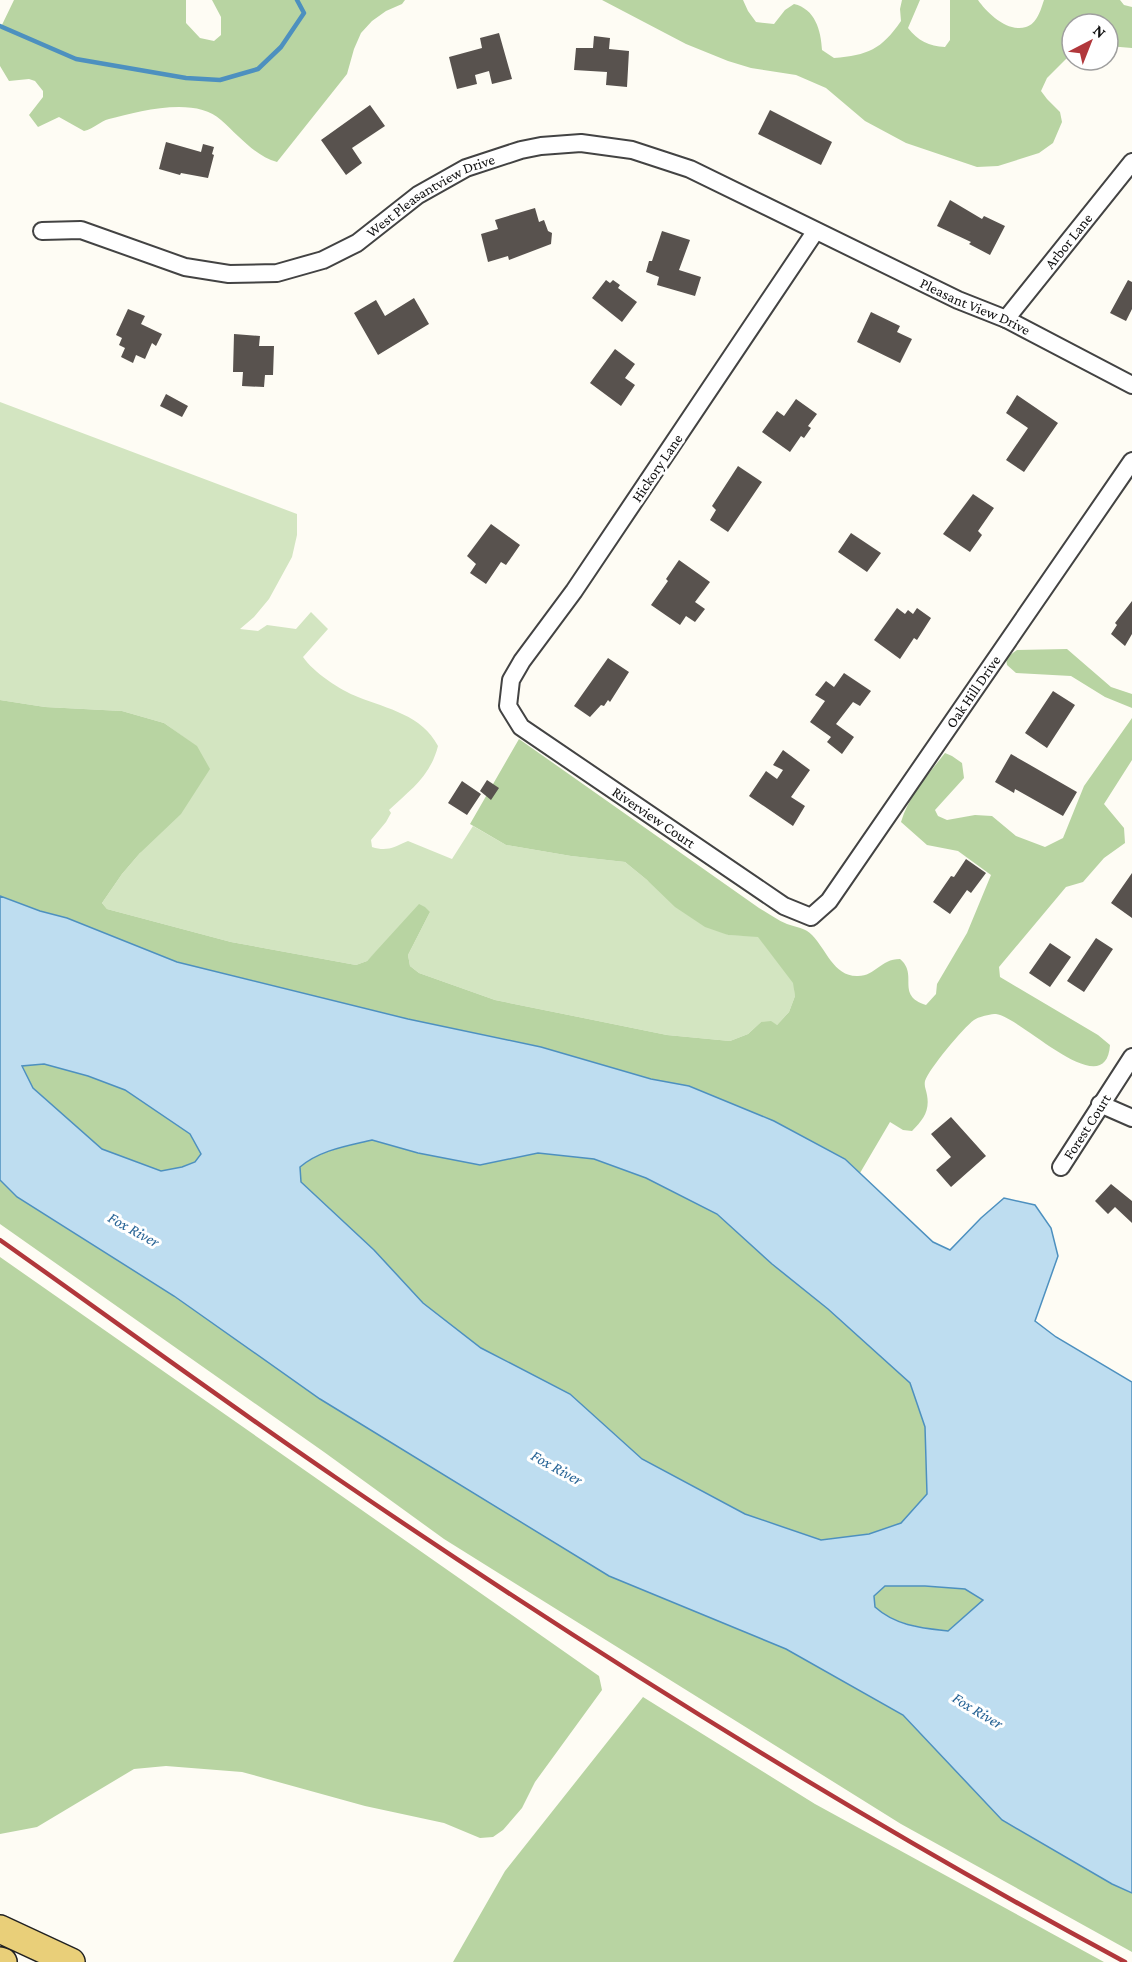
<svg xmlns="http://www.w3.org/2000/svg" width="1132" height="1962" viewBox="0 0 1132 1962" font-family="'Crimson Pro',serif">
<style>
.green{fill:#d3e5c1}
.forest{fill:#b8d4a2}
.water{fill:#beddf0;stroke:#4d90bf;stroke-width:1.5;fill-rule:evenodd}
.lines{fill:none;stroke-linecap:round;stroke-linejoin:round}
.stream{stroke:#4d90bf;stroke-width:4.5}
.building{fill:#58524e}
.minor-casing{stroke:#434343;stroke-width:20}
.primary-casing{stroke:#212121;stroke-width:30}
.minor{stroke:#fff;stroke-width:16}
.primary{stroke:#e9cf79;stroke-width:27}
.rail{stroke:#b1373b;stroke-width:4.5}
.labels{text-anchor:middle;stroke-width:6;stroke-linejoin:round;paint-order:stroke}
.street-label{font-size:15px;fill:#101010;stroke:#fff}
.water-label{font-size:16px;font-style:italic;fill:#266395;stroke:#fff}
</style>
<rect width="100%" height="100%" fill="#fefcf4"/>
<path class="green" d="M0,402L297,514V535L292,557L269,599L254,617L240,629L258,631L267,625L296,629L311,612L328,629L303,657C313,672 340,690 358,697C388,709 422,715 438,746C430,777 411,789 389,810L391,813L386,822L371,840L372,847C387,852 394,847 408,841L452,859L473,826L506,845L571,856L625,862L647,880L728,935L758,936L794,983L795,996L789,1012L777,1025L761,1022L748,1034L730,1041L667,1035L495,1000L419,973L410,966L408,955L430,912L385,943L367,961L356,965L231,942L107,909L102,903L122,874L140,853L196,746L164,723L122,711L45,707L0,700Z"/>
<path class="forest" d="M14,0H186V23L200,38L214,41L221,35V17L212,0H405L402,4L386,11L372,21L361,33L354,49L347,74L277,162C255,156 238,135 221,120C196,96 139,111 109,119C100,121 94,129 84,131L59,117L38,127L29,115L43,97V91L35,81L29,79L9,81L0,66V29Z
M602,0H743L748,11L756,22L774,24L785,10L794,4C815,9 821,30 822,50L834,58C868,55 881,50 901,21L900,9L902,0H920L908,28C918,41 929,46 945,47L950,40V0H978C987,13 1008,33 1026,27C1037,24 1041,9 1044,0H1120L1124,5L1132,7V48L1108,46V24H1072V53L1047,78L1041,91L1047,99L1060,112L1062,122L1053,143L1039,153L998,166L977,167L906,143L865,121L826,88L796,75L751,68L728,61L686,44Z
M1067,649L1111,687L1132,694V708L1105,697L1071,676L1016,673L1007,665L1006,658L1017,650Z
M0,700L45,707L122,711L164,723L197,746L210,769L181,814L140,853L122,874L102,903L107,909L231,942L356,965L367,961L419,904L425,907L430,912L408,955L410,966L419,973L495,1000L667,1035L730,1041L748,1034L761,1022L771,1021L777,1025L789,1012L795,996L793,983L758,937L728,935L705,927L675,907L647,880L625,862L571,856L506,845L470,824L519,739L759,908C768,913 777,920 787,924C795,927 806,928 812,935C826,949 834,977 858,976C876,976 880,959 900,959C919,975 895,995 926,1005L936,994L937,984L967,933L991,875L958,851L927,845L901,822C909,795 928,775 945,753L952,756L962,763L964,778L935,810L938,816L947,820L975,815L992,816L1016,836L1045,847L1063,838L1084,786L1132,718V760L1104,804L1124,828L1125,843L1104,858L1083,882L1066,887L999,967L1000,977L1098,1035L1110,1045C1106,1106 1020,1016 996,1014C990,1014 978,1017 974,1020C963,1028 929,1069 925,1081C924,1087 926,1089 927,1095C930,1111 923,1120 912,1131L903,1130L890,1122L860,1173L845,1159L774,1121L689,1086L651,1079L541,1047L408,1019L177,962L67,918L40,911L0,896Z
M44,1063L88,1076L125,1090L190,1134L201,1154L195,1162L182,1167L161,1171L102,1149L33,1088L22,1065Z
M372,1140L418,1153L480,1165L538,1153L594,1159L646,1178L717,1214L772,1264L828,1309L910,1383L925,1427L927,1494L901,1523L869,1534L821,1540L745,1514L642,1459L570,1394L481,1348L423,1303L374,1250L301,1182L300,1167C321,1150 347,1146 372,1140Z
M0,1180L17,1197L174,1296L320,1399L786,1649L903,1715L1002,1820L1112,1884L1132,1893V1952L901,1824L444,1539L324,1452L0,1224Z
M0,1257L599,1676L602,1690L535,1782L522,1808L503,1830L493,1837L480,1838L444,1823L365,1806L242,1772L166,1766L134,1769L37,1827L0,1834Z
M885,1586H925L966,1589L983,1600L948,1631C922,1627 896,1626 875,1607L874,1596Z
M643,1697L815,1804L1104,1962H453L505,1871Z"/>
<path class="water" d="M0,896L40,911L67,918L177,962L408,1019L541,1047L651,1079L689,1086L774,1121L845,1159L933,1242L950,1250L981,1218L1004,1198L1035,1205L1051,1228L1058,1256L1035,1321L1056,1337L1132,1382V1893L1112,1884L1002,1820L903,1715L786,1649L609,1576L320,1399L174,1296L17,1197L0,1180ZM44,1064L88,1076L125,1090L190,1134L201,1154L195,1162L182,1167L161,1171L102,1149L33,1088L22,1066ZM372,1140L418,1153L480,1165L538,1153L594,1159L646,1178L717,1214L772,1264L828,1309L910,1383L925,1427L927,1494L901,1523L869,1534L821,1540L745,1514L642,1459L570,1394L481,1348L423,1303L374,1250L301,1182L300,1167C320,1150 347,1146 372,1140ZM885,1586H925L965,1589L983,1600L948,1631C922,1628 896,1626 875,1607L874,1596Z"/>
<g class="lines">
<path class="stream" d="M0,26L76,59L186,78L220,80L258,69L281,47L304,13L297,0"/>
</g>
<path class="building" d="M499,33L512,79L492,84L489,71L475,75L477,84L457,89L449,57L482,48L480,38Z
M594,36L610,38L609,49L629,51L627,87L606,85L607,72L574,70L576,48H593Z
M370,105L385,126L352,148L362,163L346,175L321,140Z
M770,110L832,142L821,165L758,134Z
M166,142L201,152L203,144L214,147L212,154L214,155L208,178L181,173L180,175L159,169Z
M950,200L982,219L984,216L1005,226L990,255L969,244L971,242L937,226Z
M535,208L539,222L544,220L548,231L552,233L551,244L509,260L508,256L488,262L481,234L498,229L495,220Z
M662,231L690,240L679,270L701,277L695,296L657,285L659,277L646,272L649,261H652Z
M606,280L610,283L613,280L620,285L618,288L637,302L622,322L592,298Z
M1128,280L1132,282V309L1126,321L1110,313Z
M414,298L429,324L378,355L354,313L376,300L385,316Z
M128,309L145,316L141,324L162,334L156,346L152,343L145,359L136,355L133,363L121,357L125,348L119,345L122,338L116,335Z
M871,312L900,326L897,332L912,339L900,363L857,342Z
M234,334L260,336L259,346H274L273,375H265L264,387L242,386L243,372H233Z
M615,349L635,364L625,378L635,385L621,406L590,383Z
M166,394L188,406L182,417L160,406Z
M1017,395L1058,423L1024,472L1006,460L1028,428L1006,413Z
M796,399L817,414L808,426L811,428L804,438L801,436L790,452L762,432L777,411L784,416Z
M738,466L762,482L728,532L710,520L716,510L712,506Z
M973,494L994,508L978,531L982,535L970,552L943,534Z
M491,524L520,545L506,565L501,562L486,584L470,573L476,564L467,556Z
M851,533L881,553L867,572L838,552Z
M679,560L710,582L695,602L705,609L695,622L686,616L680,625L651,605L668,581L666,579Z
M1132,601V634L1125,646L1111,634L1117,625L1115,623Z
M897,608L905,614L908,610L913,614L917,608L931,618L917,640L914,638L900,659L874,640Z
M608,658L629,672L610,702L608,700L604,706L601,705L590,717L574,706Z
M844,673L871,691L860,706L853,702L836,724L854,737L842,754L827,742L831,737L810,722L825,701L815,695L826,681L834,687Z
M1053,691L1075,705L1047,748L1025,733Z
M783,750L810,770L791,797L805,806L793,826L749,796L766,771L777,779L783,770L773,765Z
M1011,754L1077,792L1063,816L1015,789L1014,793L995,782Z
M487,780L499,788L491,800L480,791Z
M462,781L481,794L467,815L448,803Z
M966,859L986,873L971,893L967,890L950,914L933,902L951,876L954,877Z
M1132,873V918L1111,903Z
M1096,938L1113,949L1084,992L1067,981Z
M1050,943L1071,957L1050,987L1029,973Z
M951,1117L986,1156L951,1187L936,1170L951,1157L931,1134Z
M1111,1184L1132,1201V1223L1115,1207L1108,1214L1095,1201Z"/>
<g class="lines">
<defs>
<g id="minor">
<path id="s1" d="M42,231L81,230L185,267L229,274L277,273L323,260L357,243L418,195L466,168L521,150L541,146L581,143L632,150L690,169L958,300L1006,319L1132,385"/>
<path id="s2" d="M815,232L574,591L522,661L511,680L508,706L521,727L784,906L811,917L829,901L1132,461"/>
<path id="s3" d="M1006,319L1132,162"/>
<path d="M1100,1104L1132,1118"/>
<path id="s4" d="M1061,1167L1132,1057"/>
</g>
<path id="primary" d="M0,1929L71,1962
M0,1961L3,1962"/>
</defs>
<use href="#minor" class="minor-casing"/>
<use href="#primary" class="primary-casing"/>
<use href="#minor" class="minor"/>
<use href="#primary" class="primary"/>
<path class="rail" d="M0,1240C112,1319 222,1400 335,1477C590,1651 853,1816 1125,1962"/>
</g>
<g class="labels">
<g class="street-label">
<text dy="5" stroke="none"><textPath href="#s1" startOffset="416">West Pleasantview Drive</textPath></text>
<text dy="5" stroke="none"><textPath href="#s3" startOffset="100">Arbor Lane</textPath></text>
<text dy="5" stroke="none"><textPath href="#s1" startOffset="1008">Pleasant View Drive</textPath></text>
<text transform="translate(657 468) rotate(-56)" y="5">Hickory Lane</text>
<text dy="5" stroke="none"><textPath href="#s2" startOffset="1218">Oak Hill Drive</textPath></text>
<text dy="5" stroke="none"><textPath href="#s2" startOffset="753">Riverview Court</textPath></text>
<text dy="5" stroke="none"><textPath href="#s4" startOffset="48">Forest Court</textPath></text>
</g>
<g class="water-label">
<text transform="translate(134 1229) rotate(29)" y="6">Fox River</text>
<text transform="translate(557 1467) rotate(29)" y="6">Fox River</text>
<text transform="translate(978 1710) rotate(31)" y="6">Fox River</text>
</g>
</g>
<g transform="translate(1090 42) rotate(42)"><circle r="28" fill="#ffffff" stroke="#9f9f9f" stroke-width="1.5"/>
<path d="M0-4.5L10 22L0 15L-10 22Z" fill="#b1373b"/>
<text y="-9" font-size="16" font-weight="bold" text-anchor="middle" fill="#101010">N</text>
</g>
</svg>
